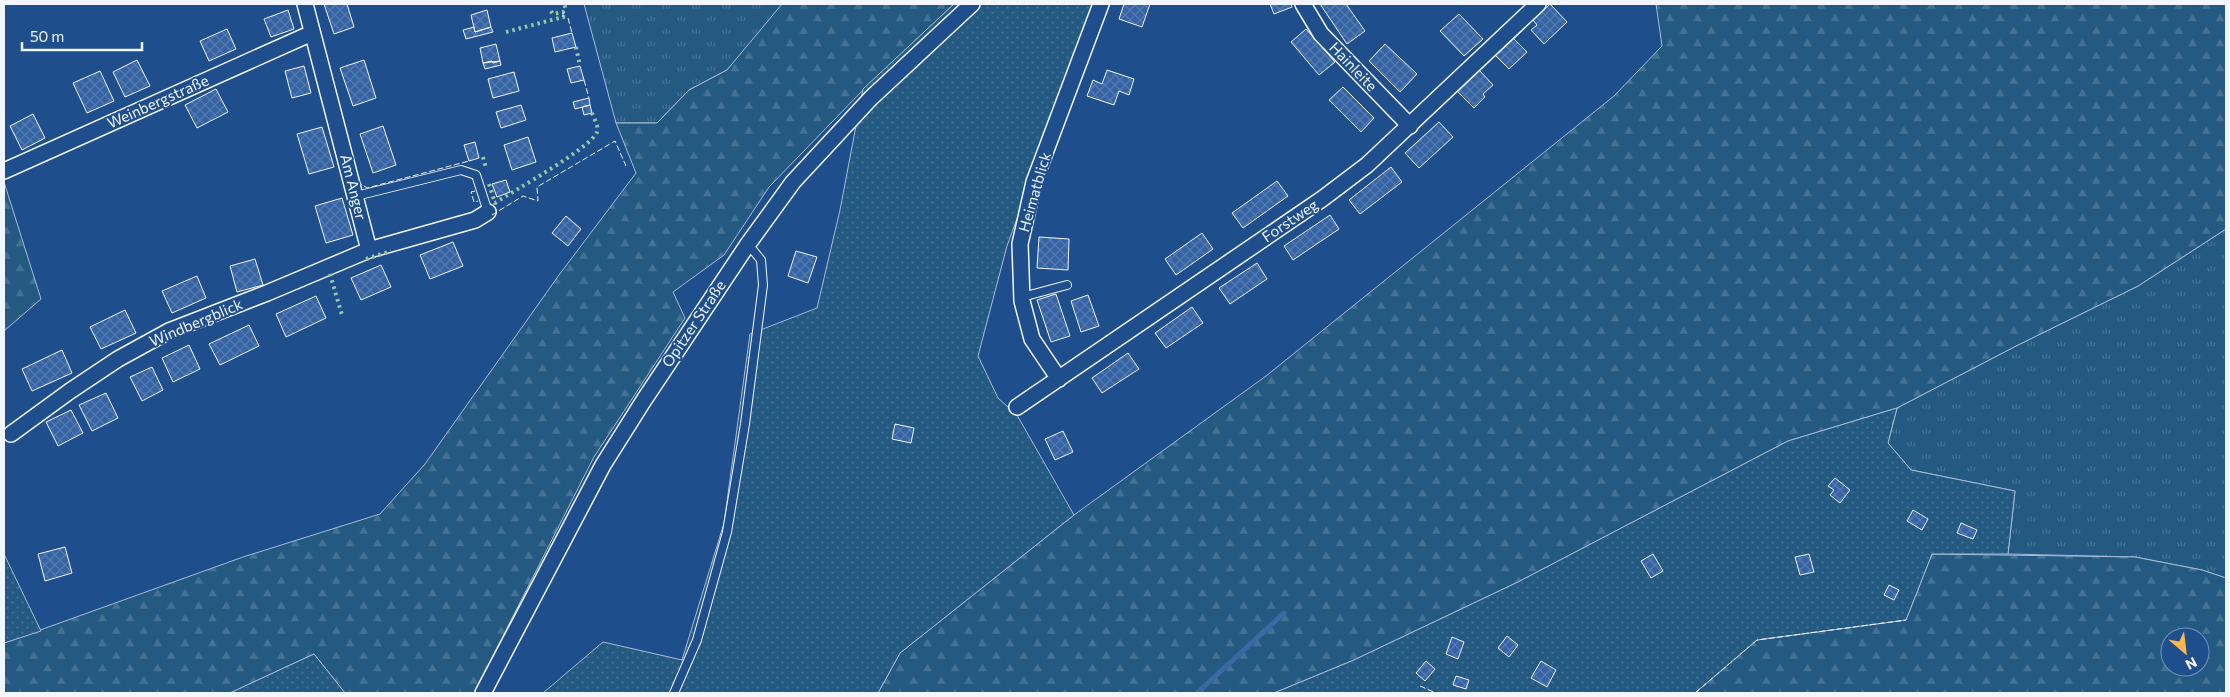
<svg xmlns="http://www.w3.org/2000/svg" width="2230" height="697" viewBox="0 0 2230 697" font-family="Commissioner,sans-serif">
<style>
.grass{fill:url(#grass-tufts);stroke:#a8bbd7}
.forest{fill:url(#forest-firs);stroke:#a8bbd7;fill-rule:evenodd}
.garden{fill:url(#garden-dots);stroke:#a8bbd7}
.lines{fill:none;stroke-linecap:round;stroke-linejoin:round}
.stream{stroke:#3b69a3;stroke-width:5}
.building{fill:url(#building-cross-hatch);stroke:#f2f6ff}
.lane-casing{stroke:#f2f6ff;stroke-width:10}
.street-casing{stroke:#f2f6ff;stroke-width:18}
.lane{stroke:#1f4e8c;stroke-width:8}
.street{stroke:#1f4e8c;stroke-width:15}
.hedge{stroke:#97c8a6;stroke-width:4;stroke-dasharray:2.5 4;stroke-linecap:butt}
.fence{stroke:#f2f6ff;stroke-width:1;stroke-dasharray:6 2.5;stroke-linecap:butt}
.labels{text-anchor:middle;stroke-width:4;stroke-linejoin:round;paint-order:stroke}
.street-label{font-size:15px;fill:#f2f6ff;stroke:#1f4e8c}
</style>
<defs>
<pattern id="grass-tufts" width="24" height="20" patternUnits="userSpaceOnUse" patternTransform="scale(1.25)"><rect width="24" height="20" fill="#245a82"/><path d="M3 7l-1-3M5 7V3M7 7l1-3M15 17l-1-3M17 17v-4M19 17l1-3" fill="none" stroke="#447295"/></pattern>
<pattern id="forest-firs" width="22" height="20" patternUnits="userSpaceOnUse" patternTransform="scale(1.25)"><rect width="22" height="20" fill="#245a82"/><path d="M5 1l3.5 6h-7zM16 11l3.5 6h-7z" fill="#447295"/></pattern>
<pattern id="garden-dots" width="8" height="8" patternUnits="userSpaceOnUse" patternTransform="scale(1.25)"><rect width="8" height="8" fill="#245a82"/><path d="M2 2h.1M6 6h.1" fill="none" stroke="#447295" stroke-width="1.8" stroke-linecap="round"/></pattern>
<pattern id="building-cross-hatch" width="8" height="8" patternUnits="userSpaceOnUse" patternTransform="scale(1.25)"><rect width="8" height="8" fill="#3563a3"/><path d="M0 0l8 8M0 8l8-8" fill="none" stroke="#537ab1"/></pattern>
</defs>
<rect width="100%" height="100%" fill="#1f4e8c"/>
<path class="grass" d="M584,4H786L727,70L689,90L657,123H616Z
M2226,229V578L2202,570L2135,557L2008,554L2015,491L1911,470L1888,443L1897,408L2016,346L2138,286Z"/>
<path class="forest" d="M782,4H954L863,90L769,187L724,255L673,292L685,318L594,457L474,693H345L314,654L230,693H4V643L243,557L380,514L425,464L559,275L636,173L616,123H657L689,90L727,70Z
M1656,4H2226V229L2138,286L2016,346L1897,408L1788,441L1518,582L1354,660L1274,693H878L900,653L1074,515L1266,376L1614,96L1662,46Z
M4,182L41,299L4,331Z
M1932,554L2135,557L2202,570L2226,578V693H1695L1757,640L1906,620ZM2170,637H2200V667H2170Z"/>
<path class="garden" d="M954,4H1095L1007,246L978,356L998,398L1017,415L1074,515L900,653L878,693H543L603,642L682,660L724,523L750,334L817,308L840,210L863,89Z
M1897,408L1888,443L1911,470L2015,491L2008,554H1932L1906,620L1757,640L1695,693H1274L1354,660L1518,582L1788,441Z
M4,554L41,631L4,643Z
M314,654L345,693H230Z"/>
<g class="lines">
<path class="stream" d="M1197,693L1284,613"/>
</g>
<path class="building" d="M324,4H347L354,27L334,34Z
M1124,4H1150L1142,27L1119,19Z
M1270,4H1291L1292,7L1274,14Z
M1320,4H1346L1365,31L1347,44Z
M1550,4L1567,22L1544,44L1531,30L1537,25L1533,20Z
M288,10L294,29L271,37L264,19Z
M487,10L491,27L475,32L471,15Z
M1459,14L1483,39L1464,56L1440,31Z
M474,27L475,32L491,27L493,32L466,39L463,30Z
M227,29L236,49L209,61L200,41Z
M1306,29L1335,62L1319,75L1291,42Z
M572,33L576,47L555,52L552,38Z
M1512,37L1527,52L1509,69L1494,54Z
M496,44L500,61L483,63L480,48Z
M1385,44L1417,74L1400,92L1369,61Z
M137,60L150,86L125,97L113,72Z
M364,60L376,98L353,106L340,68Z
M492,61L493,63L500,61L501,65L485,69L483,63Z
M304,66L311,93L292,98L285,71Z
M580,66L584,80L571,83L567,69Z
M1107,70L1134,79L1129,95L1119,91L1114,105L1087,96L1093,80L1102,84Z
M1479,70L1493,85L1483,94L1485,97L1474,108L1457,91Z
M100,71L114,101L87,113L73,83Z
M514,72L519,91L493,98L488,79Z
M1343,87L1374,118L1361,132L1329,100Z
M216,89L228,112L197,128L185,105Z
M589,98L590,105L575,109L573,102Z
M521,105L526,120L501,128L496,112Z
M590,105L592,113L584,115L582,107Z
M33,114L45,138L22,150L10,126Z
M1439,122L1453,137L1419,168L1405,153Z
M383,126L396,165L373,173L360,134Z
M322,127L334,167L309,174L297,134Z
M528,137L536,162L512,170L504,145Z
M475,142L479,158L469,161L464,145Z
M1391,167L1402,182L1360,214L1349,200Z
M506,180L510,192L497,197L492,184Z
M1277,181L1288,196L1243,228L1232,213Z
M342,198L353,235L326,243L315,206Z
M1330,215L1339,229L1293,260L1284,246Z
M566,216L581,229L568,246L552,233Z
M1202,233L1213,249L1176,275L1165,259Z
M1039,237L1069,239L1068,270L1037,268Z
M453,242L463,266L430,279L420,255Z
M796,251L817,257L808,283L788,276Z
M255,259L263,285L237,292L230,266Z
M1257,263L1267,279L1230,304L1219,288Z
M381,265L391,287L361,300L351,278Z
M197,276L206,298L172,313L162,291Z
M1056,294L1070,336L1051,342L1037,300Z
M1088,295L1099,326L1081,332L1071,301Z
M316,296L326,318L286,337L276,314Z
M1192,307L1203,323L1166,348L1155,333Z
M125,310L136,333L101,349L90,327Z
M249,325L259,346L220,365L209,344Z
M189,345L200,369L173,382L162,358Z
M62,350L72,373L32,391L22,369Z
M1128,353L1139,369L1102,393L1092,378Z
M152,367L163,390L142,401L130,377Z
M106,393L118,418L92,431L79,405Z
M71,410L83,433L58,446L46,422Z
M895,424L914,428L911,443L892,439Z
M1063,431L1073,452L1055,460L1045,439Z
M1835,478L1850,490L1840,503L1830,495L1834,490L1828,486Z
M1913,510L1928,519L1922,530L1907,521Z
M1961,523L1977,530L1973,539L1957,533Z
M65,547L72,573L45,581L38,554Z
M1653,554L1663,571L1651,578L1641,561Z
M1809,554L1814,572L1800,575L1795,557Z
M1889,585L1899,590L1894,600L1884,595Z
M1507,636L1518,645L1509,657L1498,648Z
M1452,637L1464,642L1458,659L1446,654Z
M1426,661L1435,669L1425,681L1416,673Z
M1541,661L1556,670L1547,687L1531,678Z
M1456,676L1469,680L1466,689L1453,685Z"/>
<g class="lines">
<defs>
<path id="lane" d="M356,196L461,170L476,175L488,212
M1022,297L1067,285
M674,693L697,640L727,532L745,424L763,285L761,260L748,244"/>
<path id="street" d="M305,4L369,250
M1303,4L1321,34L1410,126
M4,171L312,33
M1059,379L1032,339L1022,301L1020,244L1034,182L1101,4
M1017,407L1322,199L1367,165L1538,4
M11,434L70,391L118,359L169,331L267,293L369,250L475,220L488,212
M483,693L603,465L644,400L748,244L793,182L871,98L972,4"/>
</defs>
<use href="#lane" class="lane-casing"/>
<use href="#street" class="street-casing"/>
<use href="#lane" class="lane"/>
<use href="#street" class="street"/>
<path class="hedge" d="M551,11L553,14L563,12L566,9L564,4
M506,32L563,17L568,18
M576,47L580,66
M483,157L486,168
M489,184L495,203C513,191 591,148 597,132C599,126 594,119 592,113
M366,259L391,251
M330,274L342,315"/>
<path class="fence" d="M563,12V17
M568,18L572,33
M584,80L589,98
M357,181L367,188L469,161
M475,191L471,192L474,202L478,201
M492,215L523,196L538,201L537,187L615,141L626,166
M1420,686L1436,693
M1695,693L1757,640L1906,620"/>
</g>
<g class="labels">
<g class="street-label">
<text transform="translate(1353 67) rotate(46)" y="5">Hainleite</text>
<text transform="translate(158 102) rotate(-24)" y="5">Weinbergstraße</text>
<text transform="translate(353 187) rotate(76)" y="5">Am Anger</text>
<text transform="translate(1035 192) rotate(-74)" y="5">Heimatblick</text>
<text transform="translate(1290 221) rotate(-34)" y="5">Forstweg</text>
<text transform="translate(196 323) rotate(-23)" y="5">Windbergblick</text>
<text transform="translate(694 324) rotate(-56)" y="5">Opitzer Straße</text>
</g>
</g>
<rect width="2230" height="697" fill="none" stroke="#f2f6ff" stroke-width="10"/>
<g transform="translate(2185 652) rotate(152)"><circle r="24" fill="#1f4e8c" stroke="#7391ba"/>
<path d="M0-4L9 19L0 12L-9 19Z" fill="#ffb74d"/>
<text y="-8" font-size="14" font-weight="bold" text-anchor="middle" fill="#f2f6ff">N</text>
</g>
<path d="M22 42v8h120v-8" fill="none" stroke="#f2f6ff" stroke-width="2.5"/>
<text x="30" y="42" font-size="15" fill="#f2f6ff" stroke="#1f4e8c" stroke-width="4" paint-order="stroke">50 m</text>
</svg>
